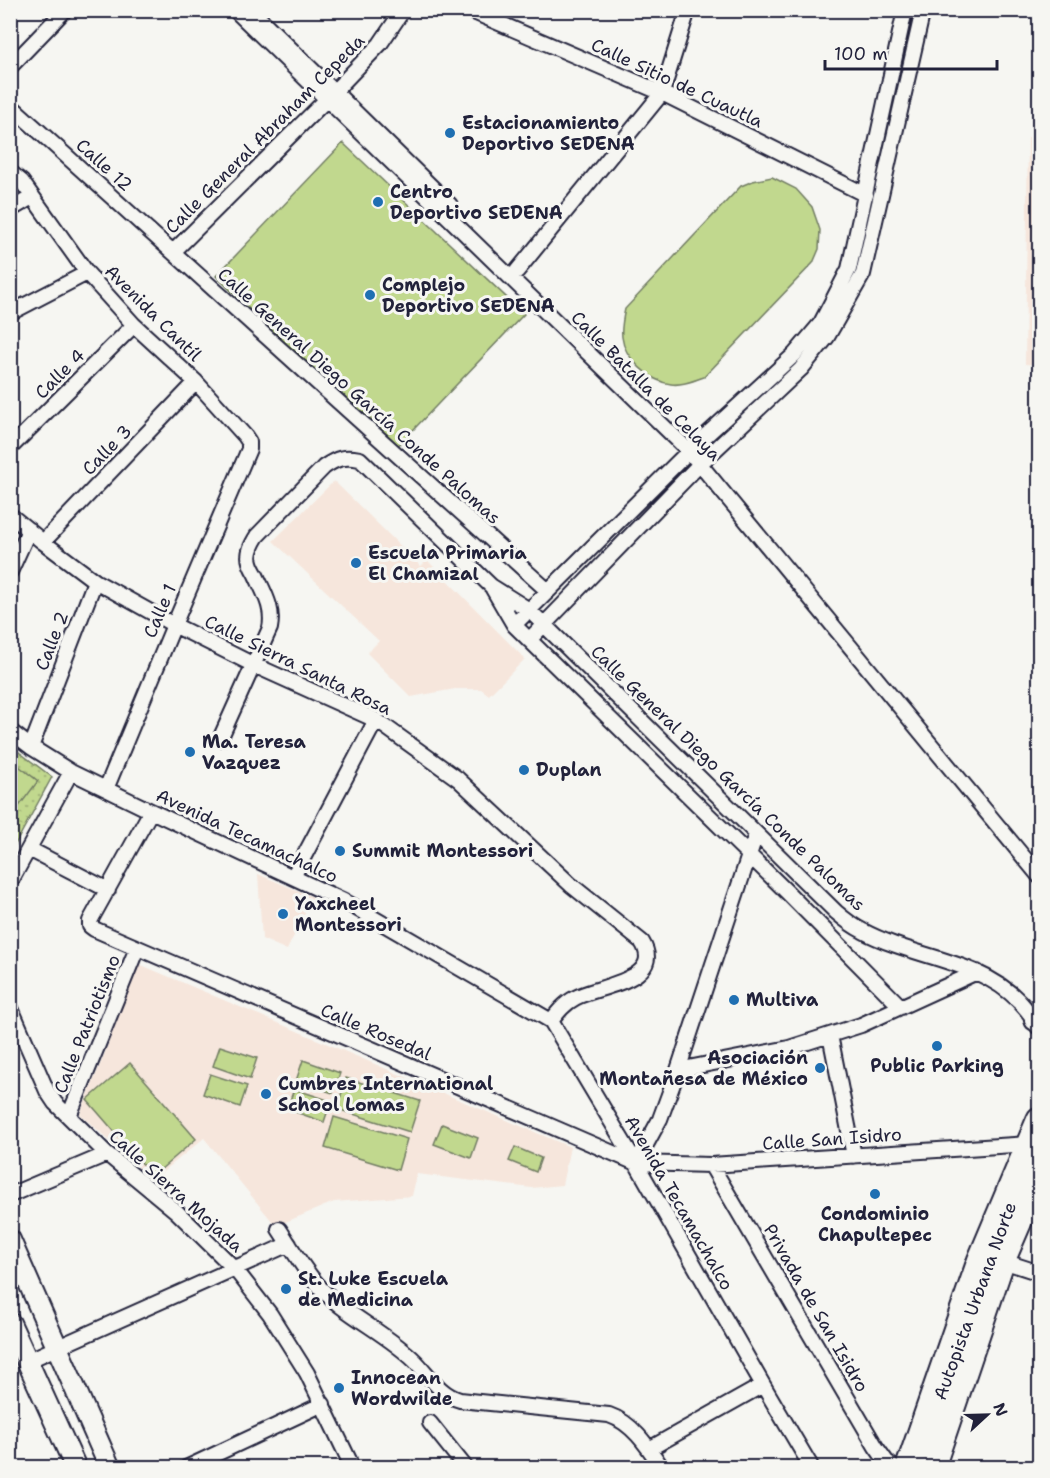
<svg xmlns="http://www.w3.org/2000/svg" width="1050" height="1478" viewBox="0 0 1050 1478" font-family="'Shantell Sans',sans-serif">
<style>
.built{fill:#f6e6dc}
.park{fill:url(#park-dots);stroke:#727d64;stroke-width:1.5}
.pitch{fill:#c1d88e;stroke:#727d64;stroke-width:1.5}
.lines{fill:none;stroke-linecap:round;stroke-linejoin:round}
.street-casing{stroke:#22223b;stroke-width:18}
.secondary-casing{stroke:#22223b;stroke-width:24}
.highway-casing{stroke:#22223b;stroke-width:30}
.street{stroke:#f6f6f2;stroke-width:14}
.secondary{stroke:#f6f6f2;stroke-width:20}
.highway{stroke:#f6f6f2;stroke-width:26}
.poi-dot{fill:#1f6fb2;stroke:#f6f6f2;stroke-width:2}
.labels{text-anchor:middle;stroke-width:6;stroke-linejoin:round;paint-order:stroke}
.street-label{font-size:18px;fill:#22223b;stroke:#f6f6f2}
.poi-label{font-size:18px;font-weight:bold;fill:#22223b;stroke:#f6f6f2;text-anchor:start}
</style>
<defs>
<pattern id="park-dots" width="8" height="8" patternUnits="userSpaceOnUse" patternTransform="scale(1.5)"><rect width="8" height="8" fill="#c1d88e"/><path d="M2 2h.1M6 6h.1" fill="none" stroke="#a6b97b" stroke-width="1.8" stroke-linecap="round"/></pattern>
</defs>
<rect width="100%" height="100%" fill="#f6f6f2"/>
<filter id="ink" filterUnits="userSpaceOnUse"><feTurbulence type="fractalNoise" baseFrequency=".0167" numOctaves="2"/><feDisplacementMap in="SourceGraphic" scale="12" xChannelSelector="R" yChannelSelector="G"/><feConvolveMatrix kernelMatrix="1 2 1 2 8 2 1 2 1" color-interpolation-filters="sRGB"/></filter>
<g filter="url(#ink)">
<path class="built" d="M1028,137L1040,138L1039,365L1025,364Z
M334,481L421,566L427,560L432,565L525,659L489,695L481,689H455L411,697L367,653L379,641L273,541Z
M258,874L315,898L304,915L287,950L262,939Z
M139,964L570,1147L562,1185L532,1188L417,1174L412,1196L334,1202L276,1226L204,1138L153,1180L80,1114L106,1050L117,1017Z"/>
<path class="park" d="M11,746L52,777L11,852Z"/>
<path class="pitch" d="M343,143L524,314L393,451L216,276Z
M772,177L796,189L812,207L820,230L819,249L813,263L704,377C694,380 682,386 671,384C651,382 624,358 622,337C621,328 623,318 625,309L741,186L753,181Z
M11,760L38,781L11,817Z
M220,1046L257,1058L250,1079L213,1066Z
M303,1060L340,1073L333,1093L296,1081Z
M130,1063L196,1139L153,1176L87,1100Z
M210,1074L247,1086L240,1107L203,1094Z
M346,1078L420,1101L410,1132L337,1109Z
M294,1089L331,1101L324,1122L287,1109Z
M334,1117L407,1139L398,1170L325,1148Z
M442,1124L478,1138L471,1158L434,1144Z
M515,1147L541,1158L536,1172L509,1161Z"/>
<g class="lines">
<defs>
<path id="street" d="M235,10L689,451L1040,877
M251,10L450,205
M469,10L662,93L866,195
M10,67L65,10
M10,105L548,591
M10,172L22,182L87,273L134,325L196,382L245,436L249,442V449L174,625L106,789
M10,210L32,197
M173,252L327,99L380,44L403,10
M517,271L662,93L688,10
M10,313L87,273
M10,448L134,325
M10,515L43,542L95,581L174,625L254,665L376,720L458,779L571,885L642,942C666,981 596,986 575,998C565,1003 558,1012 551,1021
M43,542L196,382
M10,572L29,530
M493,589L514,625L787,892L901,1007
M514,625L689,451L794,355L821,323L849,269L905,10
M529,640L700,464L801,369L827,337L863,274L923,10
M10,731L31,747L71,772L151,811L344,901L551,1021L636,1163L763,1385L812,1468
M220,739L270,628C274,608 264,593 256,575C254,571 251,567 250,562C247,553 252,544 257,536L324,467C337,458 344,456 360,459L491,586L529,610L836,912C844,919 853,926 863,931C913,958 978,959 1019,1001C1026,1009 1034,1017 1038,1027
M31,747L95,581
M151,811L90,921V926L94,929L636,1163L711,1165L1030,1144
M29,849L108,890
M293,877L376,720
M10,880L12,879L71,772
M10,1006L47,1091L55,1103L107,1154L176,1211L235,1269L270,1314L307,1373L349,1460L351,1468
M830,1035L854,1156
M678,1070L789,1048L861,1025L977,972
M69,1116L137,948
M636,1163L660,1119L678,1070L756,834
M711,1165L876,1447L886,1461L894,1468
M10,1195L107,1154
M279,1229C291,1247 302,1267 316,1283C342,1314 386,1332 415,1361C429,1375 440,1395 460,1400L609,1415C633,1423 648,1447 662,1468
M1009,1263L1040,1273
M27,1361L289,1244
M430,1423L466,1468
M649,1449L763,1385
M186,1468L323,1404"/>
<path id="secondary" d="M1035,1020L1040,1022
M10,1240L110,1468
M10,1323L76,1468"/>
<path id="highway" d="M909,1468L981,1260L1040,1120
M931,1468L1000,1264L1040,1171"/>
</defs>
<use href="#street" class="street-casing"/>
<use href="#secondary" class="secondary-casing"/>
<use href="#highway" class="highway-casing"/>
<use href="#street" class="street"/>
<use href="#secondary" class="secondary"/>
<use href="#highway" class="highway"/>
</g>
</g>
<g class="poi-dot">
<circle cx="450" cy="133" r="6"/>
<circle cx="378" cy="202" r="6"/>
<circle cx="370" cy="295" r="6"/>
<circle cx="356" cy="563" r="6"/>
<circle cx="190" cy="752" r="6"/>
<circle cx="524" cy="770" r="6"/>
<circle cx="340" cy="851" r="6"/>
<circle cx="283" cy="914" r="6"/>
<circle cx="734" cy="1000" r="6"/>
<circle cx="937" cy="1046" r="6"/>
<circle cx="820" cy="1068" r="6"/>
<circle cx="266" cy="1094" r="6"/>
<circle cx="875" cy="1194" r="6"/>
<circle cx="286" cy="1289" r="6"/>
<circle cx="339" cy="1388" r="6"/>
</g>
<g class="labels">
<g class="street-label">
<text transform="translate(677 83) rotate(25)" y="6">Calle Sitio de Cuautla</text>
<text transform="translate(265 134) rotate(-45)" y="6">Calle General Abraham Cepeda</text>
<text transform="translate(104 165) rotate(42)" y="6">Calle 12</text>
<text transform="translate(153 313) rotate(45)" y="6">Avenida Cantíl</text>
<text transform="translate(60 374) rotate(-45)" y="6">Calle 4</text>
<text transform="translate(646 386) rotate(45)" y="6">Calle Batalla de Celaya</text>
<text transform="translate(359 396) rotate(42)" y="6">Calle General Diego García Conde Palomas</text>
<text transform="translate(107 450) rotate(-46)" y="6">Calle 3</text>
<text transform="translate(160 611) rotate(-67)" y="6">Calle 1</text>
<text transform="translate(52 641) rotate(-69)" y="6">Calle 2</text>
<text transform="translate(298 665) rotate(26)" y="6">Calle Sierra Santa Rosa</text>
<text transform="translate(728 778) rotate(44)" y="6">Calle General Diego García Conde Palomas</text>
<text transform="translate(247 836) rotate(25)" y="6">Avenida Tecamachalco</text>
<text transform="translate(87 1024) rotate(-68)" y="6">Calle Patriotismo</text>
<text transform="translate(376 1032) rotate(23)" y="6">Calle Rosedal</text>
<text transform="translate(832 1139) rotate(-4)" y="6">Calle San Isidro</text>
<text transform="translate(176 1191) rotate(42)" y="6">Calle Sierra Mojada</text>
<text transform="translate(679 1203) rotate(60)" y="6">Avenida Tecamachalco</text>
<text transform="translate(975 1301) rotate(-70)" y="6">Autopista Urbana Norte</text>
<text transform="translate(816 1308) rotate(60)" y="6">Privada de San Isidro</text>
</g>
<g class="poi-label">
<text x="462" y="129">Estacionamiento<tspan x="462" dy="21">Deportivo SEDENA</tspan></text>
<text x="390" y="198">Centro<tspan x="390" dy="21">Deportivo SEDENA</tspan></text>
<text x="382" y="291">Complejo<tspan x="382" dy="21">Deportivo SEDENA</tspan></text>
<text x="368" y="559">Escuela Primaria<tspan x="368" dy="21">El Chamizal</tspan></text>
<text x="202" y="748">Ma. Teresa<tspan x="202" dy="21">Vazquez</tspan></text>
<text x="536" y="776">Duplan</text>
<text x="352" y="857">Summit Montessori</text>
<text x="295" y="910">Yaxcheel<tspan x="295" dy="21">Montessori</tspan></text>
<text x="746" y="1006">Multiva</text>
<text x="808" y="1064" text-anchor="end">Asociación<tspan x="808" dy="21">Montañesa de México</tspan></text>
<text x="937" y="1072" text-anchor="middle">Public Parking</text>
<text x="278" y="1090">Cumbres International<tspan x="278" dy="21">School Lomas</tspan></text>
<text x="875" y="1220" text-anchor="middle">Condominio<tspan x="875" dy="21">Chapultepec</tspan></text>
<text x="298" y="1285">St. Luke Escuela<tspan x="298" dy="21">de Medicina</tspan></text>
<text x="351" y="1384">Innocean<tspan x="351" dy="21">Wordwilde</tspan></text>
</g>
</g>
<rect width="1050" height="1478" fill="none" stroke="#f6f6f2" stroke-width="36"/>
<rect x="18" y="18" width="1014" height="1442" fill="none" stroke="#22223b" stroke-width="2" filter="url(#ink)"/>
<g transform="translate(987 1415) rotate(68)" stroke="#f6f6f2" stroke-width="4.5" paint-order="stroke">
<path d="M0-4.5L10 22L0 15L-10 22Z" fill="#22223b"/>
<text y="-9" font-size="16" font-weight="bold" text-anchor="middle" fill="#22223b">N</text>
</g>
<path d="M825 60v9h172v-9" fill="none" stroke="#22223b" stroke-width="3"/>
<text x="834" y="60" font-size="18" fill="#22223b" stroke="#f6f6f2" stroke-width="4.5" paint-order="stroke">100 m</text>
</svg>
